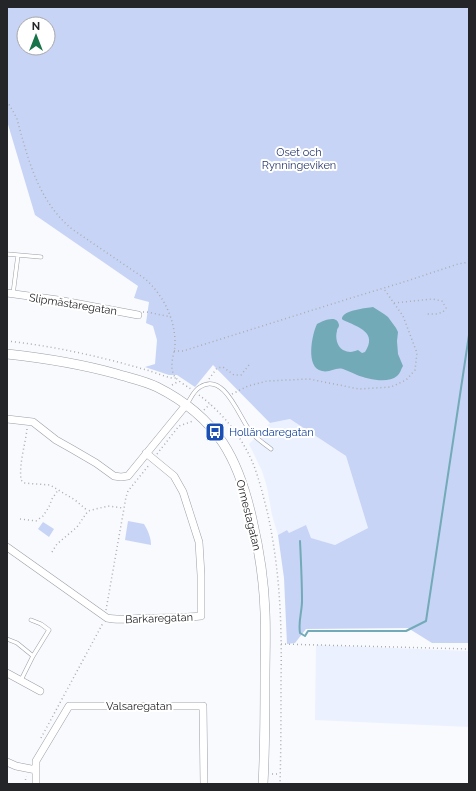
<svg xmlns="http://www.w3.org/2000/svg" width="476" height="791" viewBox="0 0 476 791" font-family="Raleway,sans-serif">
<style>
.built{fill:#ecf1ff}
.green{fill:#c7d4f6;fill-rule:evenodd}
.water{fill:#72aab7}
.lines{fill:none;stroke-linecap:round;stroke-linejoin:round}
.stream{stroke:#72aab7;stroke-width:2}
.service-casing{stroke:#9b9fa7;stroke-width:4.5}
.minor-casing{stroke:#9b9fa7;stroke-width:8}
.tertiary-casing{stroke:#9b9fa7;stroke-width:10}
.path{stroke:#abadb0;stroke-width:1.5;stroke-dasharray:1 3;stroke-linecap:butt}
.service{stroke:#fff;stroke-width:3.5}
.minor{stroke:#fff;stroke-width:7}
.tertiary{stroke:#fff;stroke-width:9}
.labels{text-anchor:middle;stroke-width:4;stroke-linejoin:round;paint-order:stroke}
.park-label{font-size:11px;fill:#29396c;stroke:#fff}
.street-label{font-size:11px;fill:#242528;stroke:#fff}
.transit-label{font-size:11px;fill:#164399;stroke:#fff;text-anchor:start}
</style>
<rect width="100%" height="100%" fill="#f8fafd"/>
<path class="built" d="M290,419L346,456L368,528L335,545L289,533L287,530L278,535L272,515L267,487L262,471L249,444L270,423Z
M316,645L469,651V727L315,720Z"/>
<path class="green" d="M7,7H469V643H432L408,628L306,629L295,643L287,644L284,578L278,535L287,530L289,533L306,525L311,538L335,545L368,528L346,456L290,419L270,423L213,365L195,387L177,375H169L145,367L155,364L157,340L153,326L146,323L149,302L134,298L138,286L35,215L7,121ZM24,24H48V48H24Z
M128,521L144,524C148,531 151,537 151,545L125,540Z
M43,522L54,529L49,537L38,529Z"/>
<path class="water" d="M373,307L384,314L388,317L396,328L398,332L397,341L398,354L403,366C401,369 400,374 397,376C388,384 367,379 357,375C353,373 348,371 343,369C335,367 330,373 322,371C305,368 312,334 317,324C323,321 337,314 339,325C339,328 337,328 337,331C335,337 337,347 343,350C349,353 353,352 358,350L362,353L365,352C378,332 358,327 343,320L342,319C342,318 342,317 343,316C347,310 366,308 373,307Z"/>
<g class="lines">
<path class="stream" d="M300,541C301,561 302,581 302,601C302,612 298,622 300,633L305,636L308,631H406L426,621L469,335"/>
<defs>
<path id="service" d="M7,254L41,257
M13,294L18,255
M187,404C191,398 194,390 200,387C224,371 239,417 250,431C255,438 265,444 271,449
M31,620L41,624L49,630L33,656
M7,639L17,643L33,656L21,680"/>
<path id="minor" d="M7,293L58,300L138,315
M7,419L33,422L56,440L72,449L96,463L114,476L121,477L128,476L186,405
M7,547L107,618C120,621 134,618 147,618C165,618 183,618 201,616V575L199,542L183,492L174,476L146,453
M7,673L40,691
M7,762L16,766L36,770
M36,784V761L69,706H203L204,784"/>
<path id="tertiary" d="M7,354C44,358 81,364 117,374C130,378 145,381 157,387C183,400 207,419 223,443C238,466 246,492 252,519C259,549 264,581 265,612C266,634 265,656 265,678C265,713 265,749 263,784"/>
</defs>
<use href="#service" class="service-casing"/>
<use href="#minor" class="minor-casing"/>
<use href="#tertiary" class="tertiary-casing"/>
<path class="path" d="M7,101L14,113L17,119C28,159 38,201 72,229L144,278C163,294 176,320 175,346C174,354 170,364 173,373C175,380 185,385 191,389
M394,303L432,299L442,301L446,308L443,312L436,314H426
M143,312H147L171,317
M7,341C53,346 98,356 143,369C152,371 162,376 172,378H176
M174,351H183L351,298L407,281L458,264L469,262
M209,379L217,368L223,367L234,375H241L249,365
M172,385L179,381
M232,394L248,386L267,381L309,379L359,389L391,387L406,380L415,370L417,353L403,316L384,289
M199,395C223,413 243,438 254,466C260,482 264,499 268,515C280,571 282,624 281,681C281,715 281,750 280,784
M204,410L210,404
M27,429C25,446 19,463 21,480L24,483L50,485L75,500L88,511
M157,454L179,426L193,421
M20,519L36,521L43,516L49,507L52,499L58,490
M52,552L57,544L77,527L88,511L108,506L123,508
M106,610L126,497L128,491L149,465
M281,644L469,649
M41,738L103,623
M272,774H280
M25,784L26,776"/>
<use href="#service" class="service"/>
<use href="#minor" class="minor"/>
<use href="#tertiary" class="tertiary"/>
</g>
<defs>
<symbol id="bus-square" viewBox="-11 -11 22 22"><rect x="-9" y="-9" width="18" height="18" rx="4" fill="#1a4fb4" stroke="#fff"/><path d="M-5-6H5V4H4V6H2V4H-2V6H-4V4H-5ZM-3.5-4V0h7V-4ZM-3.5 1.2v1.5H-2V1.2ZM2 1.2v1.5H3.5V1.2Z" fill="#fff"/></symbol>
</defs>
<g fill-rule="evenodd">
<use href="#bus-square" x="204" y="421" width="22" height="22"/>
</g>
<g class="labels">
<g class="park-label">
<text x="299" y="156">Oset och<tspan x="299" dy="13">Rynningeviken</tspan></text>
</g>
<g class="street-label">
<text transform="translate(73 304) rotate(9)" y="4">Slipmästaregatan</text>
<text transform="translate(249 515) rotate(76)" y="4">Ormestagatan</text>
<text transform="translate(159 618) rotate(-2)" y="4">Barkaregatan</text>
<text x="139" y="710">Valsaregatan</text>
</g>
<g class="transit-label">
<text x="229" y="436">Holländaregatan</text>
</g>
</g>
<rect width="476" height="791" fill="none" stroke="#242528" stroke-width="16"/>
<g transform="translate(36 36)"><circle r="19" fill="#ffffff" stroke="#a7a8a9"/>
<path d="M0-3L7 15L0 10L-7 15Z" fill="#177348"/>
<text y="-6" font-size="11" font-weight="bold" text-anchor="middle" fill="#242528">N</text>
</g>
</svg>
